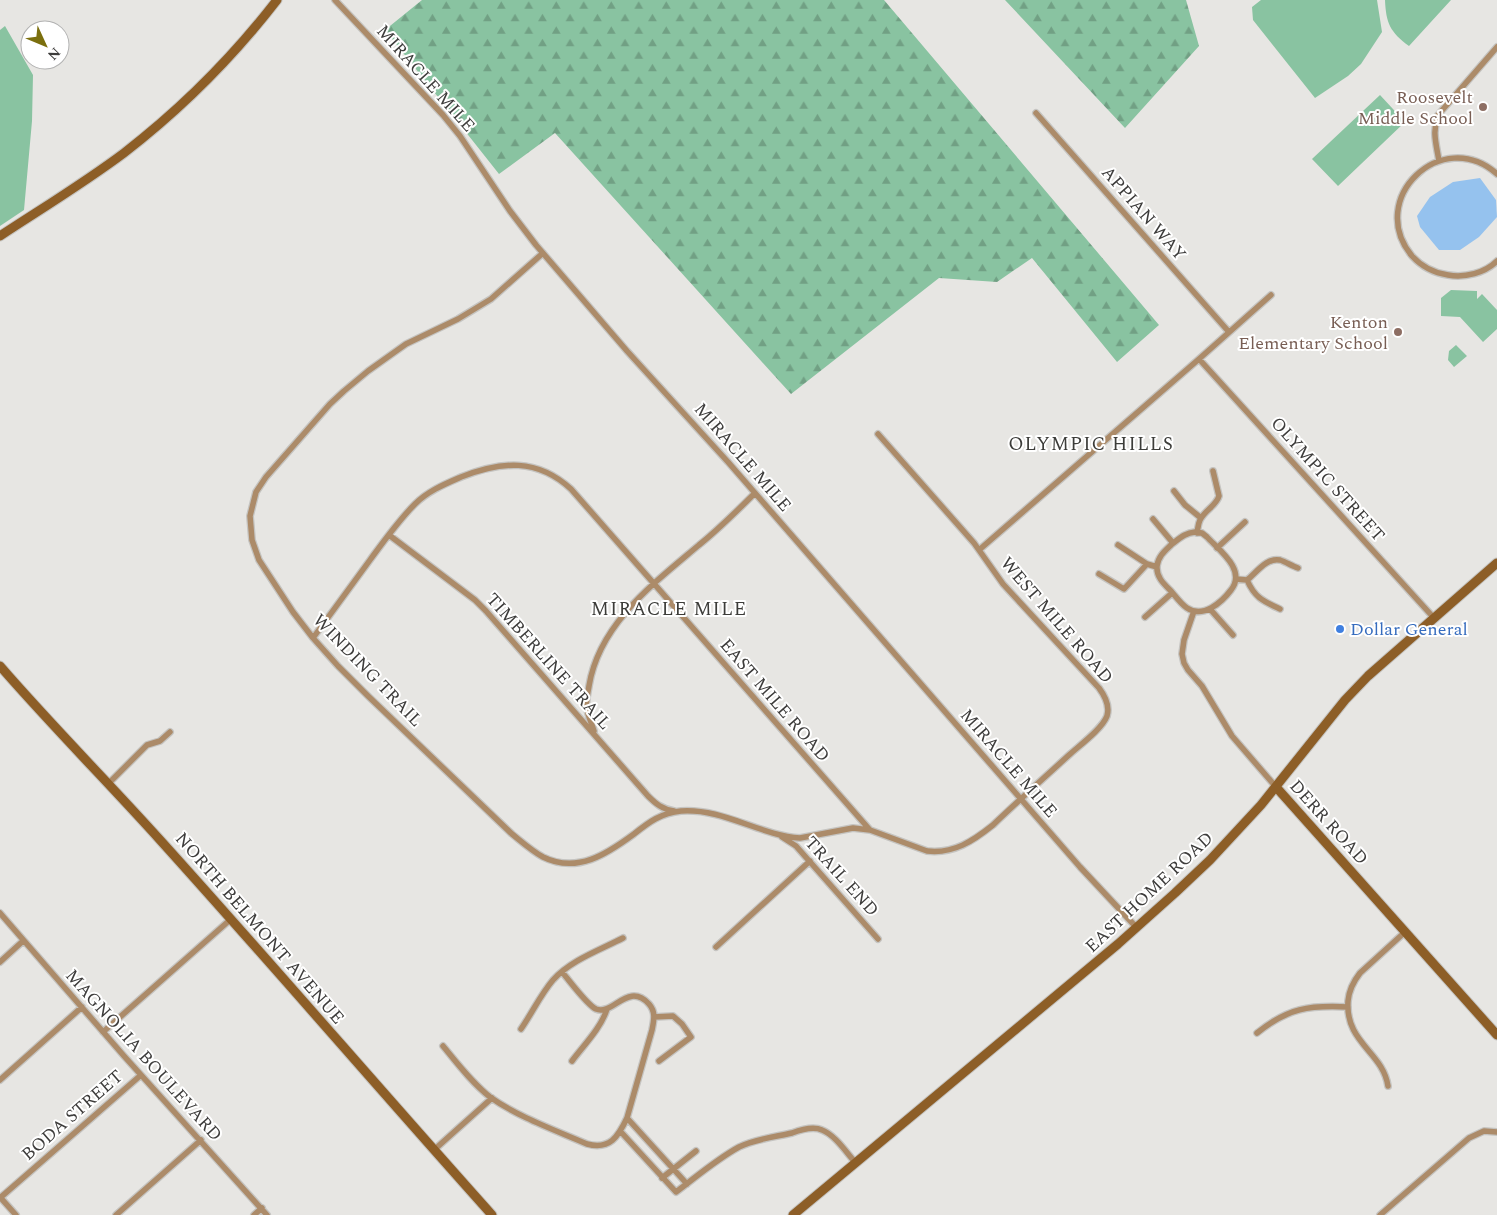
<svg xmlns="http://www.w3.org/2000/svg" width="1497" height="1215" viewBox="0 0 1497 1215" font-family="Spectral,serif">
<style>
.forest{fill:url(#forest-firs)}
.park{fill:#89c3a1}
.water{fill:#95c2ee}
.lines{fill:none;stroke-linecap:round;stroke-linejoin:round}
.street-casing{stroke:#c5c4c1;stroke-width:8}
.secondary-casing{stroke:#c5c4c1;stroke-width:11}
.street{stroke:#ac8b69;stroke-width:5.5}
.secondary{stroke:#8d5e27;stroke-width:9}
.education-dot{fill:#8d6e63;stroke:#fff;stroke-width:2}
.shop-dot{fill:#3f7fe0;stroke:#fff;stroke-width:2}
.labels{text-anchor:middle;stroke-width:4;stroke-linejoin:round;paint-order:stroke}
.street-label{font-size:18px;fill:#3d3c3b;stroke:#fff}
.education-label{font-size:18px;fill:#785e54;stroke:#fff;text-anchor:end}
.shop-label{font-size:18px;fill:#366cbe;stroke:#fff;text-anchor:start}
.neighbourhood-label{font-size:19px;letter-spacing:1px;fill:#3c3c39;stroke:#fff}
</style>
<defs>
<pattern id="forest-firs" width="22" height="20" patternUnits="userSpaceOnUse" patternTransform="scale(1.25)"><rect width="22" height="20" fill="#89c3a1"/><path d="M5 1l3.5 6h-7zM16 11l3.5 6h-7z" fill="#71a084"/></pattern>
</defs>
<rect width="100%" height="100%" fill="#e7e6e3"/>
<path class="forest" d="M422,0H884L1159,325L1117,362L1032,258L997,282L939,278L791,394L555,133L499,174L385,30Z
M1005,0H1186L1199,46L1125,128Z"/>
<path class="park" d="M1261,0H1377L1382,32L1361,64L1348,76L1315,98L1253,20L1252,7Z
M1385,0H1451L1409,46C1390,32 1386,23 1385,0Z
M5,26L33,75L32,121L24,210L0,226V30Z
M1380,95L1405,122L1338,186L1312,159Z
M1451,290L1477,291V299L1482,294L1497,310V329L1483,342L1460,317L1441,316V298Z
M1456,345L1467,356L1454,367L1448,360L1449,351Z"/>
<path class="water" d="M1480,178L1496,200L1497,217L1479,237L1460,250H1439L1420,227L1417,216L1430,197L1453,182Z"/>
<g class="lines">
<defs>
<path id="street" d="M335,0L443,115L460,136L510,211L536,245L627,351L728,462L1080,867L1137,928
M1036,113L1229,332
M1439,161C1436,143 1432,132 1438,115L1497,47
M1497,174C1442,125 1365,199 1412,256C1422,267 1434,273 1448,275C1465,278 1485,273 1497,261
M543,253L491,299L458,319L406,344L368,371L344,391L330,404L266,477L256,492L250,516L252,540L259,560L293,612L313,638L338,666L368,696L512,834C522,842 532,851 543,857C577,874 607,854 634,834C649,822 661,813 681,811C723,808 759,835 800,838L853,828L870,830
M1199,359L1434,618
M1174,491L1185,505L1201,518
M1153,519L1173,543
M1195,532L1202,533L1207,537C1219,550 1247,570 1231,590C1222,602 1203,619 1187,608C1181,604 1176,597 1171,591C1164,584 1156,577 1157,566C1158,556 1166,550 1172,544C1180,538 1185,533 1195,532Z
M1197,533C1198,528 1198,524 1200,520C1205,510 1216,506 1219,496L1213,471
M389,535L475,600L486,611L648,796C656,804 662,809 674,811
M1118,545L1147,564
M1217,548L1245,522
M979,550L1199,359L1271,295
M1099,574L1124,589L1147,564L1157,567
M1236,579L1247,580C1255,598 1263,601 1280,609
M1247,580C1256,573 1267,557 1280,560C1286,562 1292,566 1298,568
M1210,609L1233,635
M1194,611L1184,640L1182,654L1184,663L1188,670L1202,686L1232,736L1276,787
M1145,617L1172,593
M313,638C332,612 351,586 370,560C384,541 398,521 415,504C428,491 445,484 461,477C502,461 537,458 571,489L870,830L927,851C954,854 973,841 993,825C1018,801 1044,778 1069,755C1080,745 1102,729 1107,716C1110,706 1105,696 1099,688L1003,584L974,543L878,434
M594,731C592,724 588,716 587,709C585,702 588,693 589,686C599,624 654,583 699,545C719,529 737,511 755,493
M108,784L147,745L160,741L170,732
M782,837L796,846L878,939
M0,913L124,1056L267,1215
M716,947L810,861
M0,962L23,941
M654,1017L673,1016L682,1024L691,1037L659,1061
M521,1029C532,1013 541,994 553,980C571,960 600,950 623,938
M103,1032L231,919
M1257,1033C1288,1008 1309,1005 1348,1007
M443,1046C457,1063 472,1083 490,1097C518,1117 555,1130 587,1144C610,1150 618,1137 627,1118L652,1030C654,1020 656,1012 649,1004C628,981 613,1016 596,1009C587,1005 569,980 562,972
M572,1061C584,1045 601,1028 607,1009
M0,1080L82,1007
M1388,1086C1383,1052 1345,1043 1348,1001C1349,990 1353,982 1360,973L1405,932
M627,1118L687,1184
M621,1132L676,1192C696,1177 717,1159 739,1147C755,1139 774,1137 792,1133C800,1130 813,1126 822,1130C835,1135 846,1152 855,1162
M434,1150L492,1098
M662,1178L696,1151
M0,1197L16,1215
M0,1198L141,1075
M116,1215L201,1140
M254,1215L262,1208
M1380,1215L1469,1138L1484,1131L1497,1132"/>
<path id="secondary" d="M0,236C41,209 84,183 124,153C181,109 233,57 277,0
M0,666C52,726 108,782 161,841C273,965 381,1091 492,1215
M1276,787L1497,1035
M793,1215L1118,944L1175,893L1210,860L1261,805L1345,700L1368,676L1497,563"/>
</defs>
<use href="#street" class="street-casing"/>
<use href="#secondary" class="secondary-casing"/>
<use href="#street" class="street"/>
<use href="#secondary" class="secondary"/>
</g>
<g class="education-dot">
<circle cx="1483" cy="107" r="5"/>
<circle cx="1398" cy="332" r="5"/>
</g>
<circle class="shop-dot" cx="1340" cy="629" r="5"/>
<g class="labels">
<g class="street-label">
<text transform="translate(426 78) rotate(48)" y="6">MIRACLE MILE</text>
<text transform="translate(1144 213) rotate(49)" y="6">APPIAN WAY</text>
<text transform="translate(743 457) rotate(49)" y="6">MIRACLE MILE</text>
<text transform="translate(1328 479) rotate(48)" y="6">OLYMPIC STREET</text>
<text transform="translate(1057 620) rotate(49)" y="6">WEST MILE ROAD</text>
<text transform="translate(549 661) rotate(48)" y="6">TIMBERLINE TRAIL</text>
<text transform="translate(368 670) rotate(46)" y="6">WINDING TRAIL</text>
<text transform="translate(775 700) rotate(49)" y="6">EAST MILE ROAD</text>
<text transform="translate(1009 763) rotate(49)" y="6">MIRACLE MILE</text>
<text transform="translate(1329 822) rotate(48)" y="6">DERR ROAD</text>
<text transform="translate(842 876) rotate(48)" y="6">TRAIL END</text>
<text transform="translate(1149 892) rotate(-43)" y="6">EAST HOME ROAD</text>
<text transform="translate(260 928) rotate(49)" y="6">NORTH BELMONT AVENUE</text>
<text transform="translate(144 1055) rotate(48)" y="6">MAGNOLIA BOULEVARD</text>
<text transform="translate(72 1115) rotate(-41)" y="6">BODA STREET</text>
</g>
<g class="education-label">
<text x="1473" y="103">Roosevelt<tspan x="1473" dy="21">Middle School</tspan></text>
<text x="1388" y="328">Kenton<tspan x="1388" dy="21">Elementary School</tspan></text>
</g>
<g class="shop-label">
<text x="1350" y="635">Dollar General</text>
</g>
<g class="neighbourhood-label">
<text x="1091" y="450">OLYMPIC HILLS</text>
<text x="669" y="615">MIRACLE MILE</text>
</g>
</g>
<g transform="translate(45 45) rotate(134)"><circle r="24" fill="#ffffff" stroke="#b1b1b1"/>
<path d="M0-4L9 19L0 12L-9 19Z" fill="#7b6f0e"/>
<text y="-8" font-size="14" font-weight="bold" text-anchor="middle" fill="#3d3c3b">N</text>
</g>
</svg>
